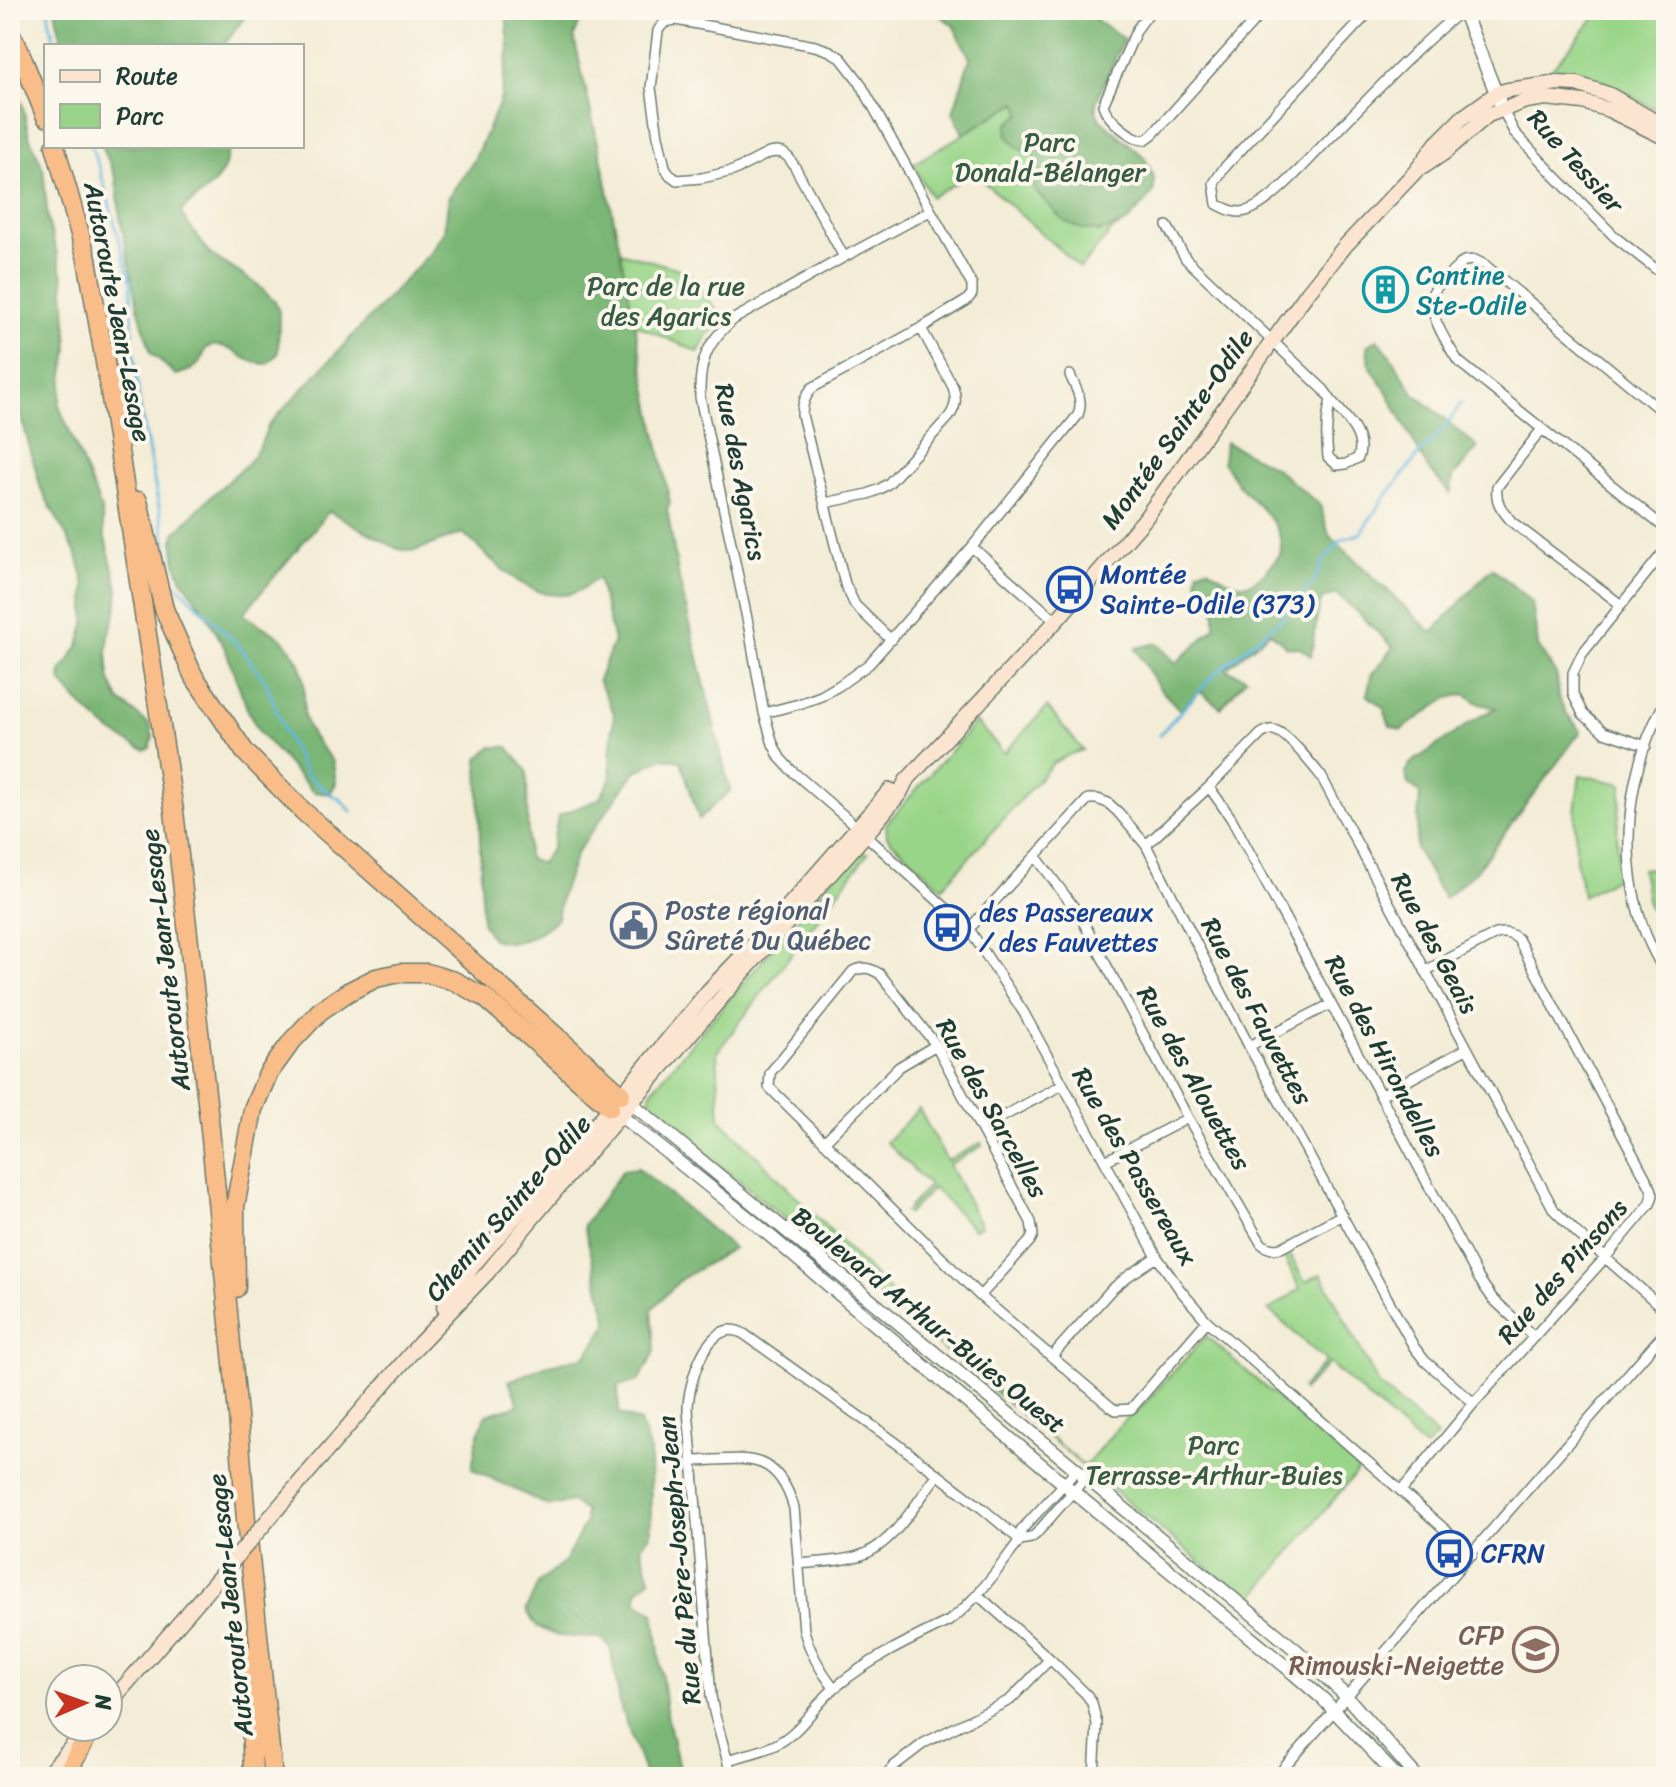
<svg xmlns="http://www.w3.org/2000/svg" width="1676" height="1787" viewBox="0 0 1676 1787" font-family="Sriracha,sans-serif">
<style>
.green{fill:#99d588;stroke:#5c895e;stroke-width:2}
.forest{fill:#7ab674;stroke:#4c7a54;stroke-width:2}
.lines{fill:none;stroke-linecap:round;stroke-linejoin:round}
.stream{stroke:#61b6dd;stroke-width:3}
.minor-casing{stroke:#697a6d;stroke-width:12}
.tertiary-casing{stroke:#697a6d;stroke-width:15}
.secondary-casing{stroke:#697a6d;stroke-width:17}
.motorway-casing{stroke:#697a6d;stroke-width:21}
.minor{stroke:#fff;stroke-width:9}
.tertiary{stroke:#fff;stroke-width:12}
.secondary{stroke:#fce5d0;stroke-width:14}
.motorway{stroke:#f8bd89;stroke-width:18}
.secondary-bridge-casing{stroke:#697a6d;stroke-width:17;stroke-linecap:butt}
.secondary-bridge{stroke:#fce5d0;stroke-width:14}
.labels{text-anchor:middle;stroke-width:8;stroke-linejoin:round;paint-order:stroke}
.park-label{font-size:26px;fill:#375b45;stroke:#fbf7ec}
.street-label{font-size:26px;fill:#1f3d34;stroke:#fbf7ec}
.culture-label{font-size:26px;fill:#0d838f;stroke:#fbf7ec;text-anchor:start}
.transit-label{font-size:26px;fill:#164399;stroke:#fbf7ec;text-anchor:start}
.service-label{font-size:26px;fill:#4e5e75;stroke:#fbf7ec;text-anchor:start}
.education-label{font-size:26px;fill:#785e54;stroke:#fbf7ec;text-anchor:end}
</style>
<rect width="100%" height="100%" fill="#fbf7ec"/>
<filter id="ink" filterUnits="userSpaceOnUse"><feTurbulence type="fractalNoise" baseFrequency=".0125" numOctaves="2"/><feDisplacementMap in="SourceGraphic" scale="16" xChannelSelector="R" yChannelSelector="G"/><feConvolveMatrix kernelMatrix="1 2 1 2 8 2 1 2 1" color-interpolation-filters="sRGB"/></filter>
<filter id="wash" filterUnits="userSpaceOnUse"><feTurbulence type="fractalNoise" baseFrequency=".006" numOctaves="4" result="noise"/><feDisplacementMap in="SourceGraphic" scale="32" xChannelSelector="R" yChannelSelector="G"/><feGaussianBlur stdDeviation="1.8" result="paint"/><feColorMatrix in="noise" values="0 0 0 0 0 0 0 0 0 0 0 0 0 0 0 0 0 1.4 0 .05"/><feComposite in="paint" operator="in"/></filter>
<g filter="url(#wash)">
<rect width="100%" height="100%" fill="#f3ecd6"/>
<path class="green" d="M1601,10H1666V115L1605,82L1578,72H1549Z
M1124,39L1097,99C1095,108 1095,113 1101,120L1144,157L1118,192L1126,223L1112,230L1080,268L974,173L931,197L913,164Z
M620,252L687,271L723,319L707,336L698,352L634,324Z
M1047,707L1083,750L1068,755L1053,763L942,888L887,837L886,824L976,722L1004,753Z
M1580,775L1622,784L1617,833L1619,876L1583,896L1576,860L1575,812Z
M862,852L868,853L717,1052L720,1119L910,1312L1084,1467L1126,1418L1135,1414L1206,1336L1359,1469L1249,1602L652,1109L650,1102L651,1091L851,857L853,858Z
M1666,863V952L1648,904L1642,869L1663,867V864Z
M919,1109L947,1161L981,1143L982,1146L949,1165L981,1226L974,1229L933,1188L908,1214L905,1212L929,1185L886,1142Z
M1288,1252L1305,1282L1321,1274L1379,1385L1437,1436L1425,1448L1329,1363L1303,1391L1301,1389L1326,1361L1269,1310L1300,1289L1283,1255Z"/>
<path class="forest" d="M55,10H250L223,46H63Z
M506,10H584L574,37L605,175L670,503L667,509L679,579L730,791L699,819L681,761L662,758L635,772L577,852L561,896L557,919C536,936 520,948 492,939L482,922L478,759L491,747H508L527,771L528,859L541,863L552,848L558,816L599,799L611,779L610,756L614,713L598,680L614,641L598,578C590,583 580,592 570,594C528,603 491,558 463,533L414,551L398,549L329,511L243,614L283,639L300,663L304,683V715L307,725L313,737L333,762L336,783L330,794L313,792L260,733L248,711L225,648L203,609L182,580L176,564L173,540L176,532L207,500L248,463L260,446L268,426L430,253L444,231L449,196L473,162L500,102L509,48Z
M932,10H1095L1091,16L1124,39L1097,99C1094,108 1095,113 1101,120L1144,157L1154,177V191L1145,203L1126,223L1100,232L1082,229L1064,221L1034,190L1036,173L1034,156L1018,148L1007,136L1008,124L1021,114L1017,102L963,134L953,112L970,58L953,25Z
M10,79L23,106L29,136L43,168L48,221L63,276L68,348L59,406L101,508L104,534L118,588L116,613L109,635L107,651L109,678L119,700L150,725L153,737L150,748L145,750C110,736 83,710 60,680L61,672L79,645L85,624V585L77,555L41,489L10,375Z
M102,146H228C228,180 207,189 183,209L181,214L210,254L257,284L275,302L279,312L278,354L267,364C263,363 258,364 254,362C236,357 226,339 206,348C200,367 194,370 176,375L151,353L138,307L120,218L116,178Z
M1377,339L1388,352L1414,393L1478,447L1453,477L1450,493L1427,467L1387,392L1369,364L1367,346Z
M1225,442L1274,467L1320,505L1329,535L1432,633L1492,568L1532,602L1538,646L1557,676L1558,696L1566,713L1581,731L1476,871L1444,899L1416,849L1420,793L1408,784L1405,772L1411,763L1479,717L1496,708L1480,704L1465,694L1448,698L1401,730L1390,726L1383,707L1367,695L1371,676L1393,647L1358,613L1336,594L1322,599L1319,606L1311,656L1300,648L1287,647L1270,632L1226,669L1246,678L1221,708L1200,691L1181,711L1159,688L1135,648L1157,643L1176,663L1215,627V610L1197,581L1198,570L1208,568C1245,594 1253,588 1280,555C1287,525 1255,504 1238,484C1233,477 1228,469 1223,462Z
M638,1168L733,1248L680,1280L652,1309L655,1351L639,1381L618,1386L619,1414L640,1422L650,1451L651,1534L641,1547L650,1579L637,1591V1602L654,1613L666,1710L681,1777H641L644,1772L621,1709L610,1646L601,1638L557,1636L536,1626L526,1610L539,1582L564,1563L585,1523V1511L572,1502L549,1506L472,1469L476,1443L485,1415L519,1405L509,1381L545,1366L586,1356L608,1323L584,1225L623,1170Z"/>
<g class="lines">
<path class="stream" d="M48,10L50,23L56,46
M91,146L100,170L131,283L133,347L139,401L170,565V578L239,646L266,682L286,736L307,775L330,794L341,800L352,812
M1159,735L1213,676L1281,619L1315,580L1323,561L1342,539L1360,534L1382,501L1420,453L1444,429L1461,403"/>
</g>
</g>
<g filter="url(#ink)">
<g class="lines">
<defs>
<path id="minor" d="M1151,10L1137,29L1103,105C1107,119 1131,139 1145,140L1153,134L1264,10
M1371,10L1224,168L1214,183L1217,204C1226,209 1236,214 1246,211C1271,204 1310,158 1329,139C1372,95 1414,50 1462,10
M1502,108L1514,132L1556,177L1615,237L1666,277
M930,211L844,257L734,319C707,342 699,361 700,397L749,628L764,713L773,744L780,758L791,770L850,821L969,929L1024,1013L1157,1257L1181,1291L1207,1321L1473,1554
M1167,226L1186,259L1324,390L1331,400C1326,418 1326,438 1328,457L1337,465L1346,464L1358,458C1367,436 1344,416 1331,400
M844,257L795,167L789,158L783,153L776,152L769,153L733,171L702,178L677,180L670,175L665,167L658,136L651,88L658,31C662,23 667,21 676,20L815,46L830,51L841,58L859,81L972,285V294L966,301L921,328L812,388C805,396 802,404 802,415L845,584L855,605L891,640
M1666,415L1485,265L1475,260L1464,261C1456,269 1436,285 1432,294C1426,310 1449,347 1458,361L1666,529
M1542,429L1497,487C1495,503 1502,510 1512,522L1620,604
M825,503L868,494L880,489L889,483L949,417C956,407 957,399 953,387L921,328
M972,547L1056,621
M1666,700C1626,769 1617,861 1646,935C1652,949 1659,962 1666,974
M764,713L799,704L821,696L840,685L869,664L972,547L1078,415C1084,400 1076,389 1070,375
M1646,746L1604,732L1583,714L1573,694V673L1582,654L1666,549
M1209,787L1231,818L1479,1279L1493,1299L1534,1337
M1146,845L1209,787L1261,734C1265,732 1268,729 1273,730C1286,731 1313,766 1321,776L1554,1210L1577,1233L1666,1311
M1037,858L1079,914L1188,1118L1261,1243C1267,1249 1273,1250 1281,1248L1342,1215
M969,929L1088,799H1097L1108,803L1118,812L1146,845L1249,1046L1414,1347L1425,1361L1474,1403
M1249,1046L1331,1004
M1381,1095L1466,1049
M981,1128L1062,1085
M824,1142L899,1067L936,1045
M1105,1161L1188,1118
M980,1296L1030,1241L1033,1235L1031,1222L936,1045L880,974C870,968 864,966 853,971L770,1073L769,1087L775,1093L980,1296L1111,1407L1116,1410L1131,1409L1207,1321
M1052,1356L1111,1290L1127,1277L1157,1257
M692,1461C743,1460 776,1447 794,1508L804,1631C810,1653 820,1670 834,1688
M1401,1491L1474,1403L1605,1258L1650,1204L1653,1195L1651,1188L1518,939C1511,933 1505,932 1496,934L1425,971
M1020,1540L1031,1538L1036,1534L1085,1478
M799,1564C817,1562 837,1562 855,1557C891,1549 916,1503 937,1475
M978,1595L1050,1659L1087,1695L1092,1703L1097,1724L1094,1777
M728,1760C743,1755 761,1752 775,1745C802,1732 815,1703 837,1686C871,1658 910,1640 949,1621C978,1599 998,1569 1020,1540L1021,1531L1025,1526L1077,1470
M732,1777L714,1712L711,1696L688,1409C688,1384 708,1313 744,1334L895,1442L983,1509L1020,1540
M884,1777L894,1766L924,1743L1010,1700L1050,1659
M1276,1777L1666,1331"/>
<path id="tertiary" d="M1463,10L1502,108
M625,1098L1296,1650L1346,1696L1417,1777
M616,1112L756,1224L1064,1484L1285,1666L1323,1699L1397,1777"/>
<path id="secondary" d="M1423,167L1444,153L1488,115L1526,101L1546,98L1583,102L1609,110L1666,138
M444,1307L475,1263L630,1085L709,990L769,928L890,790
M312,1468L419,1344L487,1273L556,1190L748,967L873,826L900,793L906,781L1056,621L1144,520L1308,292L1345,246L1416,171L1436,144L1462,118L1497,93L1508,90L1558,83L1577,84L1610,95L1653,120L1666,130
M108,1705L227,1568
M45,1777L81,1736"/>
<path id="motorway" d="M10,33L17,45L46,117
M55,146L87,259L109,385L174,811L209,1119L238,1415L246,1520L273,1777
M138,501L164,609L193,675L245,752L303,811L621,1094
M236,1288L235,1207L253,1109L268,1074L292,1041L320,1011L348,992L376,978L400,973H427L454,981L484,997L610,1107
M249,1655L253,1777
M65,1777L92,1727"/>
</defs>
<use href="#minor" class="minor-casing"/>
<use href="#tertiary" class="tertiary-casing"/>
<use href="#secondary" class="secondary-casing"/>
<use href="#motorway" class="motorway-casing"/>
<use href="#minor" class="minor"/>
<use href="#tertiary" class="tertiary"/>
<use href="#secondary" class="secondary"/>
<use href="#motorway" class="motorway"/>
<defs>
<path id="secondary-bridge" d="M227,1568L312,1468"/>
</defs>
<use href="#secondary-bridge" class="secondary-bridge-casing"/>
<use href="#secondary-bridge" class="secondary-bridge"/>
</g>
</g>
<defs>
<symbol id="building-ring" viewBox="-11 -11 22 22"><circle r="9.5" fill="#fbf7ec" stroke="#0f9aa8" stroke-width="1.5"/><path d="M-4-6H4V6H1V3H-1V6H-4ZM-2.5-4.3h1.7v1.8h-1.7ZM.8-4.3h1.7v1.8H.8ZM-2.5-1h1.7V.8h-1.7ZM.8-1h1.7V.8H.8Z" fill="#0f9aa8"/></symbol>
<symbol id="bus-ring" viewBox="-11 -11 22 22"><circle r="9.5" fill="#fbf7ec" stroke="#1a4fb4" stroke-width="1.5"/><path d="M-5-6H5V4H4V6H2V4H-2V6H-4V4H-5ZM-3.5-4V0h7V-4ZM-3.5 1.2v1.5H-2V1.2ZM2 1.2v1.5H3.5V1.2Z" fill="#1a4fb4"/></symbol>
<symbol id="civic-ring" viewBox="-11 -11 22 22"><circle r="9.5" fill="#fbf7ec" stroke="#5c6f8a" stroke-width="1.5"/><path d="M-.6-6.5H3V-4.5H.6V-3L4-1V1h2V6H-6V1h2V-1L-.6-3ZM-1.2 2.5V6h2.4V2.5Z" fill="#5c6f8a"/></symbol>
<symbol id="school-ring" viewBox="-11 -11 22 22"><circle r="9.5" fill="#fbf7ec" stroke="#8d6e63" stroke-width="1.5"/><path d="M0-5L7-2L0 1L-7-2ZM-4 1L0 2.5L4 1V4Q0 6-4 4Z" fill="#8d6e63"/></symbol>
</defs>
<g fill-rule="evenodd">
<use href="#building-ring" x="1360" y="264" width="51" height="51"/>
<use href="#bus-ring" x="1044" y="564" width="51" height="51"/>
<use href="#civic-ring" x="608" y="900" width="51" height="51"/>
<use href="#bus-ring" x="922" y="902" width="51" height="51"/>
<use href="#bus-ring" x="1424" y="1528" width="51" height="51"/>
<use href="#school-ring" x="1510" y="1624" width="51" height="51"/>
</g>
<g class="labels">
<g class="park-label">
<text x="1050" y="151">Parc<tspan x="1050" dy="30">Donald-Bélanger</tspan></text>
<text x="666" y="295">Parc de la rue<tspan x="666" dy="30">des Agarics</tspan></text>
<text x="1214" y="1454">Parc<tspan x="1214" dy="30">Terrasse-Arthur-Buies</tspan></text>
</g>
<g class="street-label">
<text transform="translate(1576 161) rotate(48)" y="9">Rue Tessier</text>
<text transform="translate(118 312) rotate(79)" y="9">Autoroute Jean-Lesage</text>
<text transform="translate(1177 429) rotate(-54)" y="9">Montée Sainte-Odile</text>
<text transform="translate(741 472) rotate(79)" y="9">Rue des Agarics</text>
<text transform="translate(1435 943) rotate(62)" y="9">Rue des Geais</text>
<text transform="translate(165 960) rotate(-97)" y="9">Autoroute Jean-Lesage</text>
<text transform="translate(1257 1011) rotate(62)" y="9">Rue des Fauvettes</text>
<text transform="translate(1385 1056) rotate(62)" y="9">Rue des Hirondelles</text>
<text transform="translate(1194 1078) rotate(61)" y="9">Rue des Alouettes</text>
<text transform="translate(992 1108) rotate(61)" y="9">Rue des Sarcelles</text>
<text transform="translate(1135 1166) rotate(60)" y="9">Rue des Passereaux</text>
<text transform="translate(508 1208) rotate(-49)" y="9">Chemin Sainte-Odile</text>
<text transform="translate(1562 1271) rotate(-49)" y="9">Rue des Pinsons</text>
<text transform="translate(929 1320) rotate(39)" y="9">Boulevard Arthur-Buies Ouest</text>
<text transform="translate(679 1560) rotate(-95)" y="9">Rue du Père-Joseph-Jean</text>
<text transform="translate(230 1605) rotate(-96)" y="9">Autoroute Jean-Lesage</text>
</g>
<g class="culture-label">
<text x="1416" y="284">Cantine<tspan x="1416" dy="30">Ste-Odile</tspan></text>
</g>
<g class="transit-label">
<text x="1100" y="583">Montée<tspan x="1100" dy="30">Sainte-Odile (373)</tspan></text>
<text x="979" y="921">des Passereaux<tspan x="979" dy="30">/ des Fauvettes</tspan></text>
<text x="1481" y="1562">CFRN</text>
</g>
<g class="service-label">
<text x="665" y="919">Poste régional<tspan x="665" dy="30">Sûreté Du Québec</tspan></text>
</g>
<g class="education-label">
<text x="1504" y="1644">CFP<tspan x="1504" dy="30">Rimouski-Neigette</tspan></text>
</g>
</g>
<rect width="1676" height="1787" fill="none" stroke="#fbf7ec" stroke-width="40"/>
<rect x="44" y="44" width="260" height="104" fill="#fbf7ec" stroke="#a3ada2" stroke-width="2"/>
<rect x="60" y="70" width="40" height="12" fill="#fce5d0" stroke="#a3ada2" stroke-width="2"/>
<text x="116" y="84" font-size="24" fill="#1f3d34">Route</text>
<rect x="60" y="104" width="40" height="24" fill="#99d588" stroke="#a3ada2" stroke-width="2"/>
<text x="116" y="124" font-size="24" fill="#1f3d34">Parc</text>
<g transform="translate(84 1703) rotate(88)"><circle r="38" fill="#fbf7ec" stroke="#a3ada2" stroke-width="2"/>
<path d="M0-6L14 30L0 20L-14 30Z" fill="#c8321e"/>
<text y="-12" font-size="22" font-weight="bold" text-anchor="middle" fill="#1f3d34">N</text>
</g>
</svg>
